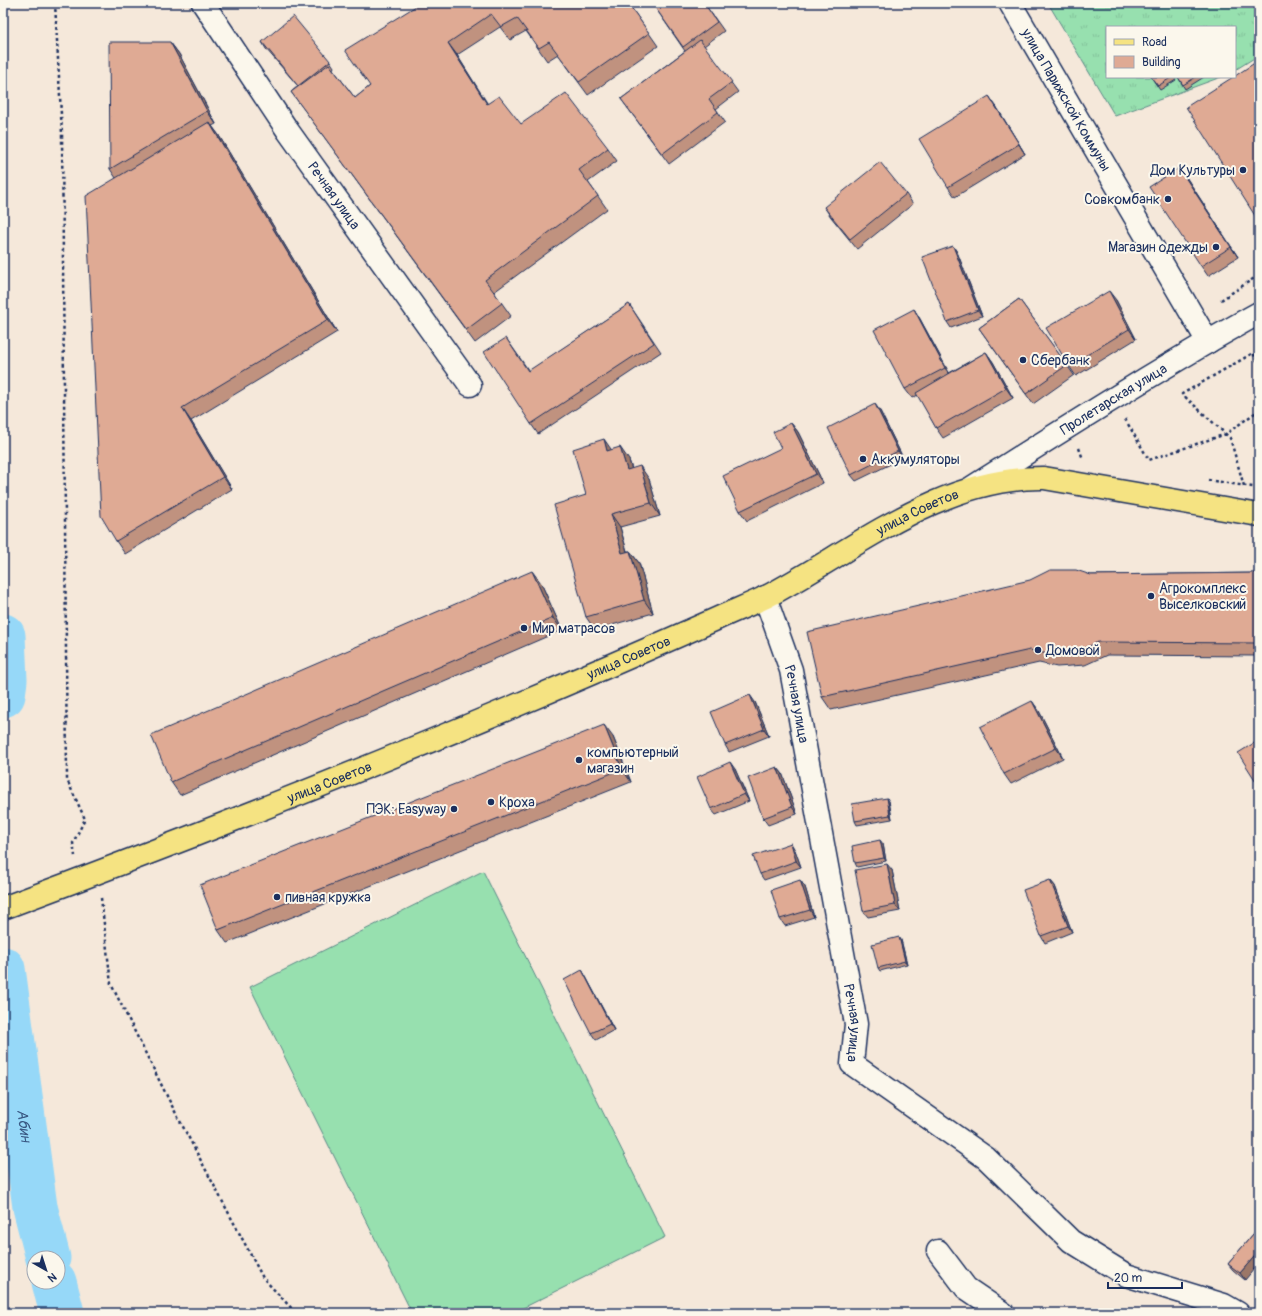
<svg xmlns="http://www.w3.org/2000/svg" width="1262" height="1316" viewBox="0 0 1262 1316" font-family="Pangolin,sans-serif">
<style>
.grass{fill:url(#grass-tufts);stroke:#598886}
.pitch{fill:#97e0af;stroke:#598886}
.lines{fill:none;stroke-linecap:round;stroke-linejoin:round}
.river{stroke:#96d8f8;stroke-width:45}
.minor-casing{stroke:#1b2f5e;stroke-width:25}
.major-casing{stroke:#1b2f5e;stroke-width:25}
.path{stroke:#1b2f5e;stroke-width:2.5;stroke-dasharray:3 3;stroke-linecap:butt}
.minor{stroke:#fbf7ec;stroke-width:22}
.major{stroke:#f5e382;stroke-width:22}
.wall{fill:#c0927f;stroke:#1b2f5e}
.shaded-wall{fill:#9c7768;stroke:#1b2f5e}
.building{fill:#dfaa94;stroke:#1b2f5e}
.poi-dot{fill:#1b2f5e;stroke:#fbf7ec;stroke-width:1.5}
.labels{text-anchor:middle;stroke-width:4;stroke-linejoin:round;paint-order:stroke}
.street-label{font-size:14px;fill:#1b2f5e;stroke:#fbf7ec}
.poi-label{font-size:14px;fill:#1b2f5e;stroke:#fbf7ec;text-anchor:start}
.water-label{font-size:15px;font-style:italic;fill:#3a5984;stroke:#fbf7ec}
</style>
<defs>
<pattern id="grass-tufts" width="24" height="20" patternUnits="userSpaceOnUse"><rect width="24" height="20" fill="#97e0af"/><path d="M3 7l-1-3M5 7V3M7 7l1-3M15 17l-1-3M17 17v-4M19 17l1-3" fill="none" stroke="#82c099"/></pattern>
</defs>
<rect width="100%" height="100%" fill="#f5e8da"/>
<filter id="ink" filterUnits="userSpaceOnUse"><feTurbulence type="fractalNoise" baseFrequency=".025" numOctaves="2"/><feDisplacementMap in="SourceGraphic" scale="8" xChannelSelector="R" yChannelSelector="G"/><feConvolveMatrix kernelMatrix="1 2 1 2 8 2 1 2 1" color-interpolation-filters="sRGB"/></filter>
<g filter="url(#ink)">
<path class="grass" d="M1048,3H1259V55L1235,70V27H1107V77H1221L1115,116Z"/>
<path class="pitch" d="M483,871L665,1237L513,1313H412L250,987Z"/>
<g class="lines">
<g class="river">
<path d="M3,636L5,680L3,695"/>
<path id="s1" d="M3,969L35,1207L48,1258"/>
<path d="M54,1282L62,1313"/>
</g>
<defs>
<g id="minor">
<path id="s2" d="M203,3L288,131L470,385"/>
<path id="s3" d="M1010,3L1208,342"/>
<path id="s4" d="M971,488C1066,428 1161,367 1259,313"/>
<path id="s5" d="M765,597L791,670L856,1024L852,1064L986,1158L1071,1241L1126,1275L1224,1305L1238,1313"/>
<path d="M938,1251L966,1288L1003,1313"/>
</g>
<g id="major">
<path id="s6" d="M3,908C242,819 480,724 714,620C731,612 749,605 766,597C855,550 939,477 1044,478L1259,515"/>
</g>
</defs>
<use href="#minor" class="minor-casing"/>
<use href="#major" class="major-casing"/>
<path class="path" d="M55,3L62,133L67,780L85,819L73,843L75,856
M1221,300L1259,275
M1125,419L1149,460L1226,434L1259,410
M1079,448L1083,459
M1208,480L1259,488
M1244,486L1230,438L1182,394L1253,353L1259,364
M101,898L111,984L171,1104L263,1278L296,1313"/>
<use href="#minor" class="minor"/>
<use href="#major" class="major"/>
</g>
<path class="wall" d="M421,3H628L658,46L588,95L558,54L547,61L526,31L510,40L500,27L457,55L487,104L521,124L608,148L617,161L588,182L607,209L494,292L511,316L475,343L300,104L291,92L298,86L266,49L262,42L330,61L334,67L333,69L355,98L370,86Z
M652,3H704L724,31L704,46L738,92L716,109L725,122L669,164L621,99L685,51Z
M170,42L179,54L216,124L212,126L218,134L337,332L191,421L232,489L125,554L116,541V178L110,169Z
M1151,77H1174L1176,80L1160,90Z
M1178,77H1204L1185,89Z
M996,106L1025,154L955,197L948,187Z
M1186,177L1238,257L1208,276L1201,266Z
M906,194L913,204L857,249L831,217L824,207Z
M953,246L957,252L982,316L951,328L947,322Z
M1019,299L1074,375L1033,404L979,328Z
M1116,300L1136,339L1076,376L1069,366Z
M629,304L661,352L538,434L531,424L506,338L529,371Z
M914,309L920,319L949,373L986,352L993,362L1013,398L943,438L936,428L918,395L912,398L905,389Z
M880,411L903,458L856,481L851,475Z
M791,423L798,432L823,483L747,521L740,511L781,448Z
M611,450L629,460L632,469L649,479L660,516L620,527L627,551H630L639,563L653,613L595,630L586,617V495Z
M1259,573V656L1107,655L1085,665L1057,667L1039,663L831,710L822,697L1091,575Z
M541,583L562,630L180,795L171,782Z
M1032,701L1039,711L1063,758L1011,784L1004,774Z
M755,702L769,736L729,752L725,745Z
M613,737L631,782L227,943L218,930Z
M777,767L782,773L797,814L768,825L763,818Z
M735,769L749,801L716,815L711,809Z
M889,801L892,819L857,825L855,821Z
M883,844L886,861L857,867L855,863Z
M795,850L801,867L764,880L760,874Z
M892,870L900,911L868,917L863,911Z
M800,880L805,887L814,917L785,926L780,919Z
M1050,880L1055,886L1072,932L1045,943L1041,936Z
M899,937L901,940L907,964L880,971L878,968Z
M582,970L586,977L614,1030L596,1040L591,1033Z
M1259,1227L1245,1280L1233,1270L1228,1264Z"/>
<path class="shaded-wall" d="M170,42L179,54L216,124L207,111Z
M448,43L457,55L496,117L487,104Z
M989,96L996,106L1025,154L1019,144Z
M209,122L218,134L337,332L328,320Z
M1179,168L1186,177L1238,257L1231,247Z
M953,246L957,252L982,316L978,310Z
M1109,291L1116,300L1136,339L1129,329Z
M914,309L920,319L952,378L945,368Z
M986,352L993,362L1013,398L1006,388Z
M875,404L880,411L903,458L898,451Z
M182,408L191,421L232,489L223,477Z
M791,423L798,432L823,483L816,474Z
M604,439L613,452L607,451Z
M620,447L629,460L636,483L627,470Z
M640,466L649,479L660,516L651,503Z
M611,514L620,527L631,566L622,553Z
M630,551L639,563L653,613L644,600Z
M532,571L541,583L562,630L553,618Z
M750,695L755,702L769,736L764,729Z
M1032,701L1039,711L1063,758L1056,748Z
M604,725L613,737L631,782L622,769Z
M730,762L735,769L749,801L744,794Z
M777,767L782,773L797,814L792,807Z
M887,798L889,801L892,819L890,815Z
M880,840L883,844L886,861L884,858Z
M791,843L795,850L801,867L796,861Z
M887,864L892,870L900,911L895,905Z
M800,880L805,887L814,917L810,910Z
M1050,880L1055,886L1072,932L1068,926Z
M899,937L901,940L907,964L905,961Z
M582,970L586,977L614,1030L610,1024Z
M1259,1251V1263L1245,1280L1240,1273Z"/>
<path class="building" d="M421,3H628L649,33L579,82L549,42L539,48L517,18L501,27L491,14L448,43L487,104L499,96L521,124L566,93L608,148L579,170L598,196L485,280L502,303L466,330L291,92L329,64L355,98L370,86L345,50Z
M652,3H704L717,22L683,47Z
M293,16L330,61L298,86L262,42Z
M700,40L732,82L709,99L718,112L662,154L621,99Z
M109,42H170L207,111L110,169Z
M1259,60V222L1186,107L1233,77H1235V76Z
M1151,77H1172L1158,86Z
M1178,77H1196L1183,85Z
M989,96L1019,144L948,187L919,139Z
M209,122L328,320L182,408L223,477L116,541L101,516L86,196Z
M880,162L906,194L850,239L824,207Z
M1179,168L1231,247L1201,266L1149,187Z
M953,246L978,310L947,322L922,257Z
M1109,291L1129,329L1069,366L1046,328Z
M1019,299L1067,365L1026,394L979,328Z
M629,304L654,343L531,424L484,352L506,338L528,371Z
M914,309L945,368L905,389L874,330Z
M986,352L1006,388L936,428L916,393Z
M875,404L898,451L851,475L828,428Z
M791,423L816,474L740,511L723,476L781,448L773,432Z
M604,439L607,451L620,447L627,470L640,466L651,503L611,514L622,553L630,551L644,600L586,617L554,505L586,495L573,449Z
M1050,570H1076L1091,575L1259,573V643L1098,642L1076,652L1048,654L1030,650L822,697L807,632L1030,580Z
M532,571L553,618L171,782L151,735Z
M750,695L764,729L725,745L711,712Z
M1032,701L1056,748L1004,774L980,727Z
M604,725L622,769L218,930L200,885Z
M1259,740V786L1238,753Z
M730,762L744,794L711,809L697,777Z
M777,767L792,807L763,818L748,778Z
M887,798L890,815L855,821L852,804Z
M880,840L884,858L855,863L852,846Z
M791,843L796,861L760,874L753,856Z
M887,864L895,905L863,911L855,870Z
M800,880L810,910L780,919L771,890Z
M1050,880L1068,926L1041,936L1023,890Z
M899,937L905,961L878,968L872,944Z
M582,970L610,1024L591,1033L564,980Z
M1259,1227V1251L1240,1273L1228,1264Z"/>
</g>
<g class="poi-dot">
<circle cx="1243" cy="170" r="4"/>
<circle cx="1168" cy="199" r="4"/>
<circle cx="1216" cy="247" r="4"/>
<circle cx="1023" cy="360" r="4"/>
<circle cx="863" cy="459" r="4"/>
<circle cx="1151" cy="596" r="4"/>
<circle cx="524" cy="628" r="4"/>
<circle cx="1038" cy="650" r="4"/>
<circle cx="579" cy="760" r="4"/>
<circle cx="491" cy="802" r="4"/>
<circle cx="454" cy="809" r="4"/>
<circle cx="277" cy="897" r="4"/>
</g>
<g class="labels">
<g class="street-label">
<text dy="5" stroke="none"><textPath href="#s3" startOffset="112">улица Парижской Коммуны</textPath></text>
<text dy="5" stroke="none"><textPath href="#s2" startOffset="233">Речная улица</textPath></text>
<text dy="5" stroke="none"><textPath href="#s4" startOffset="168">Пролетарская улица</textPath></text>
<text dy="5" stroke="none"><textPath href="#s6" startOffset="998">улица Советов</textPath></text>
<text dy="5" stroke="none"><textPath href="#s6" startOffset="674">улица Советов</textPath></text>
<text dy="5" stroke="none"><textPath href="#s5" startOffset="112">Речная улица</textPath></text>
<text dy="5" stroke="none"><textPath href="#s6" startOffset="350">улица Советов</textPath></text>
<text dy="5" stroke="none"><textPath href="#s5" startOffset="436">Речная улица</textPath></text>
</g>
<g class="poi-label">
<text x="1235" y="175" text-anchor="end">Дом Культуры</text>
<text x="1160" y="204" text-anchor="end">Совкомбанк</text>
<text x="1208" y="252" text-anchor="end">Магазин одежды</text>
<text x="1031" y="365">Сбербанк</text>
<text x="871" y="464">Аккумуляторы</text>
<text x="1159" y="593">Агрокомплекс<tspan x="1159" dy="16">Выселковский</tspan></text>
<text x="532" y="633">Мир матрасов</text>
<text x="1046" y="655">Домовой</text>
<text x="587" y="757">компьютерный<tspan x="587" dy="16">магазин</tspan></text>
<text x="499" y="807">Кроха</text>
<text x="446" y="814" text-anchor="end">ПЭК: Easyway</text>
<text x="285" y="902">пивная кружка</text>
</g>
<g class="water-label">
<text dy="5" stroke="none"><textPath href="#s1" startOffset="158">Абин</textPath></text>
</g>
</g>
<rect width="1262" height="1316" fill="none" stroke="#fbf7ec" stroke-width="16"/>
<rect x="8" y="8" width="1246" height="1300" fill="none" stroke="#1b2f5e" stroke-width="1.5" filter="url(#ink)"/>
<rect x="1106" y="26" width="130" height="52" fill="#fbf7ec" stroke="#a1a7b3"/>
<rect x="1114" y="39" width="20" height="6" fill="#f5e382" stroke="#a1a7b3"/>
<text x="1142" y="46" font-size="12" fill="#1b2f5e">Road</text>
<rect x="1114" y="56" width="20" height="12" fill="#dfaa94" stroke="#a1a7b3"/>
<text x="1142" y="66" font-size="12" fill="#1b2f5e">Building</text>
<g transform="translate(46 1270) rotate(141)"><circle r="19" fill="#fbf7ec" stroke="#a1a7b3"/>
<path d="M0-3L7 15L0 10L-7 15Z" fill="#1b2f5e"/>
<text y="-6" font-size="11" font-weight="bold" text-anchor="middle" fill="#1b2f5e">N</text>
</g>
<path d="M1108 1282v6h74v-6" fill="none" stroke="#1b2f5e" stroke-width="2"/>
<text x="1114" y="1282" font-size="12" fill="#1b2f5e" stroke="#fbf7ec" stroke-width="3" paint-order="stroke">20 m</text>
</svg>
